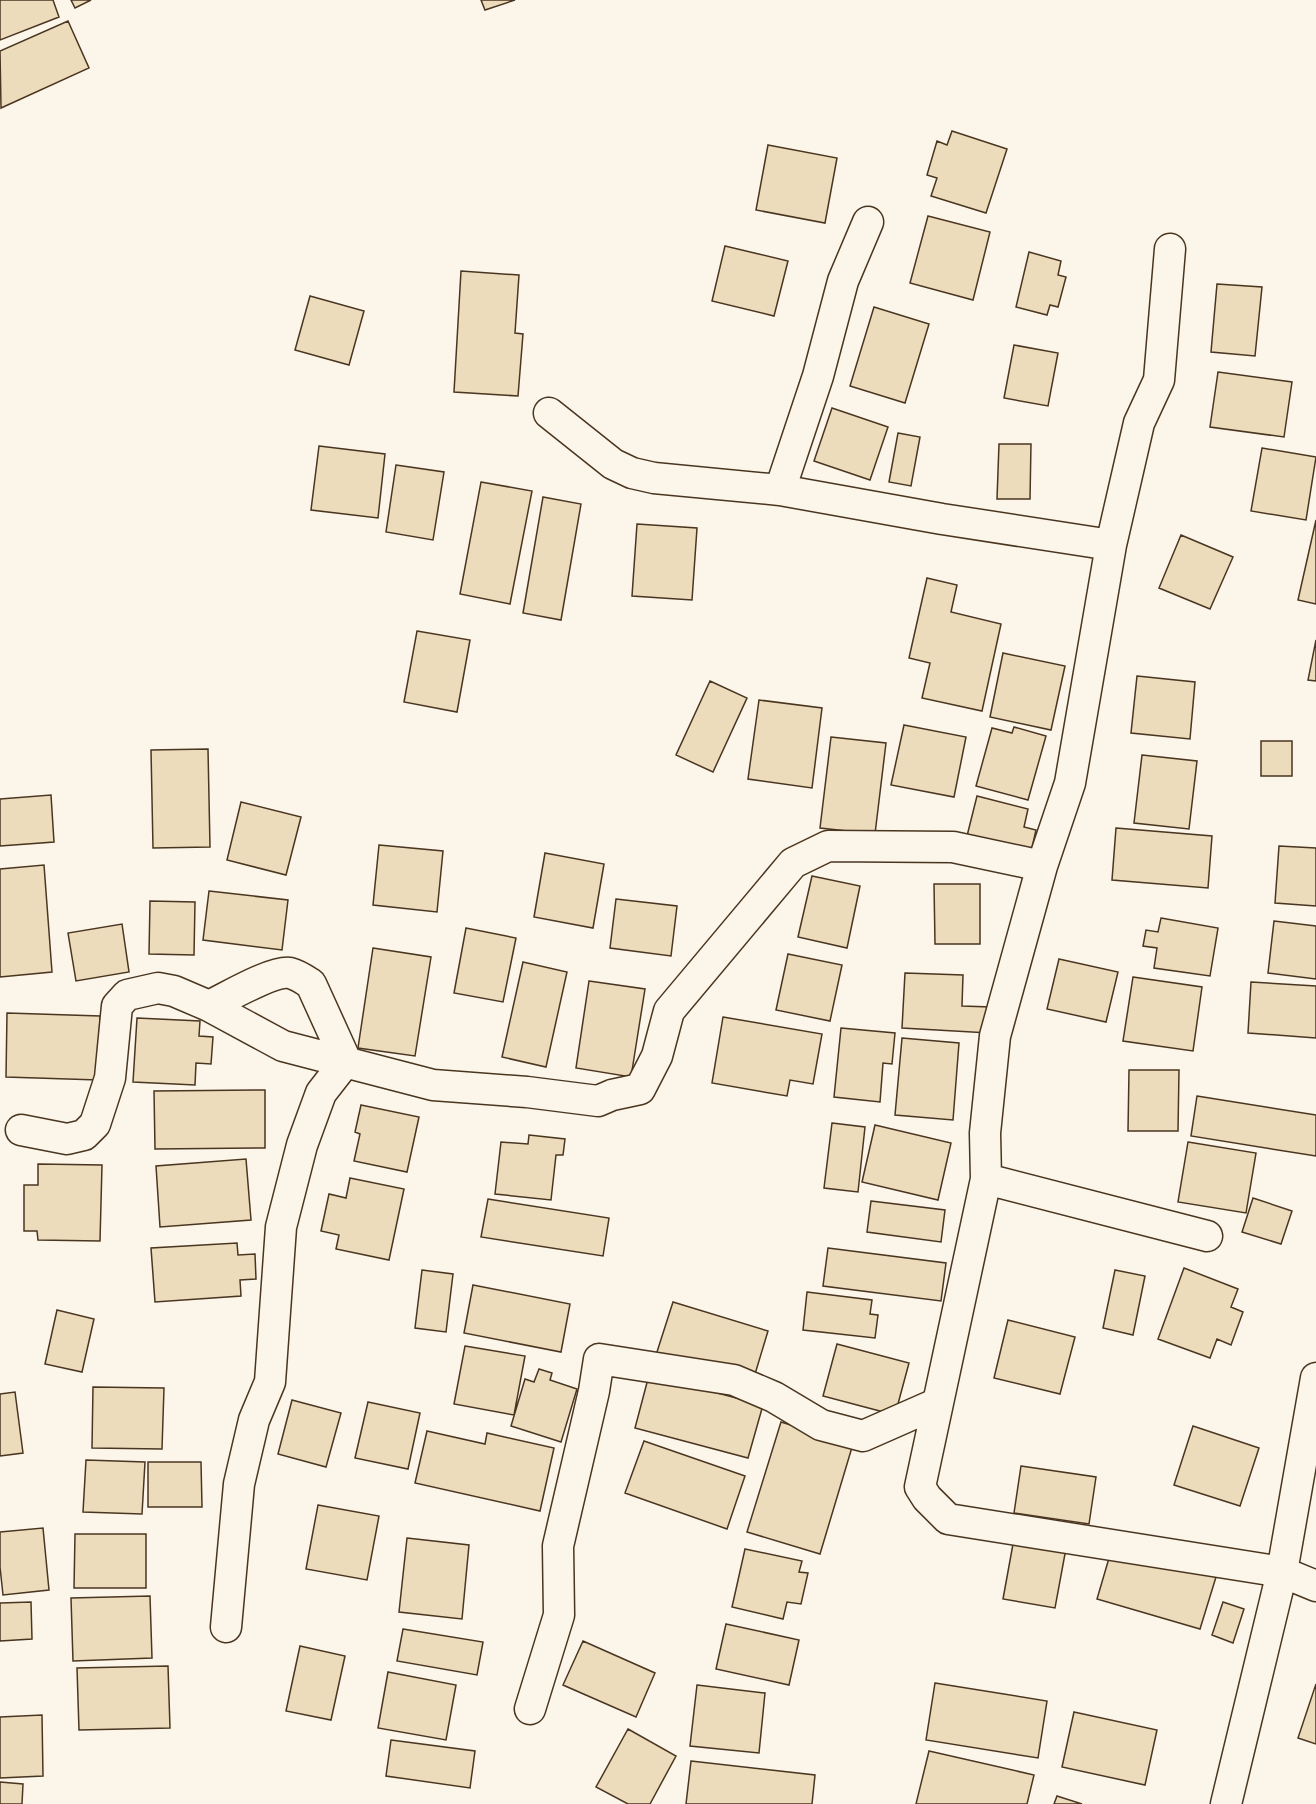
<svg xmlns="http://www.w3.org/2000/svg" width="1316" height="1804" viewBox="0 0 1316 1804" font-family="Inter,sans-serif">
<style>
.building{fill:#ecdcbc;stroke:#4a3520;stroke-width:1.5}
.lines{fill:none;stroke-linecap:round;stroke-linejoin:round}
.street-casing{stroke:#4a3520;stroke-width:33}
.street{stroke:#fbf6e9;stroke-width:30}
</style>
<rect width="100%" height="100%" fill="#fbf6e9"/>
<path class="building" d="M0,0H53L59,17L0,40Z
M71,0H91L75,8Z
M481,0H515L485,10Z
M68,21L89,68L1,108L0,51Z
M952,131L1007,149L986,213L931,196L937,178L927,175L937,141L947,145Z
M768,145L837,158L825,223L756,210Z
M928,216L990,232L973,300L910,283Z
M725,246L788,261L774,316L712,301Z
M1029,252L1061,261L1058,275L1066,277L1058,307L1050,305L1047,315L1016,307Z
M461,271L519,275L515,333L523,334L518,396L454,392Z
M1217,284L1262,287L1255,356L1211,352Z
M310,296L364,311L349,365L295,350Z
M874,307L929,324L905,403L850,386Z
M1014,345L1058,353L1048,406L1004,398Z
M1218,372L1292,382L1284,437L1210,427Z
M832,408L888,427L870,480L814,461Z
M898,433L920,437L911,486L889,482Z
M999,444H1031L1030,499H997Z
M319,446L385,454L378,518L311,510Z
M1262,448L1316,457L1306,520L1251,511Z
M396,465L444,472L433,540L386,532Z
M481,482L532,491L510,604L460,594Z
M543,497L581,504L561,620L523,613Z
M1316,520V604L1298,600Z
M637,524L697,528L692,600L632,596Z
M1181,535L1233,557L1210,609L1159,588Z
M927,578L957,585L951,612L1001,624L982,711L922,698L930,663L909,658Z
M417,631L470,640L457,712L404,702Z
M1316,640V681L1308,680Z
M1003,653L1065,666L1051,730L990,717Z
M1137,676L1195,682L1190,739L1131,733Z
M710,681L747,698L713,772L676,755Z
M759,700L822,708L812,788L748,779Z
M904,725L966,737L954,797L891,785Z
M1014,727L1046,736L1028,800L976,786L992,728L1012,733Z
M831,737L886,743L875,834L820,828Z
M1261,741H1292V776H1261Z
M208,749L210,847L153,848L151,750Z
M1142,755L1197,761L1189,829L1134,823Z
M51,795L54,842L0,846V799Z
M977,796L1028,809L1024,827L1036,830L1031,852L967,836Z
M241,802L301,817L286,875L227,860Z
M1116,828L1212,836L1208,888L1112,880Z
M379,845L443,851L437,912L373,905Z
M1279,846L1316,848V906L1275,903Z
M545,853L604,864L593,928L534,917Z
M44,865L52,972L0,977V869Z
M812,876L860,886L847,948L798,937Z
M934,884H980V944H935Z
M209,891L288,900L282,950L203,940Z
M616,899L677,906L671,956L610,948Z
M150,901L195,902L194,955L149,954Z
M1161,918L1218,928L1210,976L1154,968L1157,948L1143,946L1146,930L1158,932Z
M1274,921L1316,926V979L1268,973Z
M122,924L129,972L76,981L68,933Z
M466,928L516,938L503,1002L454,993Z
M373,948L431,957L415,1056L358,1048Z
M788,954L842,965L830,1021L776,1010Z
M1059,959L1118,972L1106,1022L1047,1009Z
M523,962L567,972L546,1067L502,1057Z
M905,973L963,975L962,1006L991,1007L989,1033L902,1028Z
M1133,977L1202,987L1193,1051L1123,1041Z
M589,981L645,989L631,1077L576,1068Z
M1251,982L1316,986V1038L1248,1033Z
M7,1013L100,1016L98,1080L6,1077Z
M723,1017L822,1034L813,1084L790,1080L787,1096L712,1083Z
M137,1018L200,1021L199,1036L213,1037L211,1064L196,1063L195,1085L133,1082Z
M841,1028L895,1033L892,1064L883,1063L880,1102L834,1097Z
M902,1038L959,1043L953,1120L895,1115Z
M1129,1070H1179L1178,1131H1128Z
M265,1090V1148L155,1149L154,1091Z
M1197,1096L1316,1115V1156L1191,1136Z
M361,1105L419,1117L407,1172L354,1161L360,1134L355,1132Z
M832,1123L865,1127L858,1192L824,1188Z
M875,1125L951,1143L938,1200L862,1182Z
M529,1135L565,1139L563,1155H556L551,1200L495,1194L501,1142L528,1144Z
M1188,1142L1256,1153L1246,1213L1178,1202Z
M246,1159L251,1220L160,1227L156,1166Z
M38,1164L102,1165L100,1241L38,1240L37,1231H24V1185H38Z
M350,1178L404,1189L389,1260L336,1249L339,1235L321,1231L329,1194L346,1198Z
M1253,1198L1292,1211L1281,1244L1242,1232Z
M488,1199L609,1218L603,1256L481,1237Z
M871,1201L945,1210L941,1242L867,1232Z
M237,1243L238,1255L255,1254L256,1279L240,1280L241,1296L155,1302L151,1248Z
M828,1248L946,1263L941,1301L823,1286Z
M1184,1268L1238,1289L1231,1307L1243,1312L1231,1345L1217,1339L1210,1358L1158,1339Z
M422,1270L453,1274L446,1332L415,1328Z
M1115,1270L1145,1276L1133,1335L1103,1328Z
M473,1285L570,1304L561,1352L464,1333Z
M807,1292L872,1300L870,1314L878,1315L875,1338L803,1330Z
M673,1302L768,1331L752,1384L656,1355Z
M57,1310L94,1319L82,1372L45,1364Z
M1008,1320L1075,1337L1060,1394L994,1378Z
M837,1344L909,1363L895,1415L823,1396Z
M465,1346L525,1356L514,1415L454,1404Z
M539,1369L552,1373L550,1380L577,1389L561,1442L511,1426L525,1379L534,1382Z
M649,1375L763,1405L748,1458L635,1428Z
M93,1387L164,1388L162,1449L92,1448Z
M15,1392L23,1453L0,1456V1394Z
M292,1400L341,1413L326,1467L278,1454Z
M368,1402L420,1413L408,1469L355,1458Z
M781,1422L853,1444L820,1554L747,1532Z
M1193,1426L1259,1448L1240,1506L1174,1485Z
M427,1431L485,1444L487,1433L554,1448L540,1511L415,1483Z
M644,1441L745,1476L727,1529L625,1493Z
M86,1460L145,1462L142,1514L83,1512Z
M148,1462H201L202,1507H148Z
M1021,1466L1096,1477L1089,1524L1014,1513Z
M318,1505L379,1516L367,1580L306,1569Z
M43,1528L49,1590L3,1595L0,1567V1532Z
M1015,1533L1067,1543L1055,1608L1003,1599Z
M75,1534H146V1588H74Z
M407,1538L469,1545L462,1619L399,1612Z
M1112,1548L1216,1577L1200,1629L1097,1599Z
M745,1549L802,1561L799,1572L808,1573L801,1604L787,1602L783,1619L732,1607Z
M150,1596L152,1658L73,1661L71,1598Z
M31,1602L32,1639L0,1641V1603Z
M1223,1602L1244,1609L1233,1643L1212,1635Z
M726,1624L799,1640L789,1685L716,1669Z
M403,1629L483,1642L477,1675L397,1661Z
M583,1641L655,1673L636,1717L563,1685Z
M300,1646L345,1656L331,1720L286,1711Z
M168,1666L170,1728L79,1730L77,1668Z
M388,1672L456,1685L446,1740L378,1728Z
M935,1683L1047,1701L1038,1758L926,1740Z
M1316,1684V1744L1298,1738Z
M697,1685L765,1693L759,1753L690,1746Z
M1074,1712L1157,1730L1145,1785L1062,1767Z
M42,1715L43,1776L0,1778V1717Z
M628,1729L676,1756L650,1804H628L596,1787Z
M391,1740L475,1751L470,1788L386,1776Z
M929,1751L1034,1775L1027,1804H916Z
M691,1761L815,1775L812,1804H686Z
M0,1782L23,1784L22,1804H0Z
M1057,1796L1082,1804H1054Z"/>
<g class="lines">
<defs>
<path id="street" d="M1170,249L1159,380L1139,423L1111,545L1070,783L1042,866L995,1036L985,1133L986,1179L920,1487L927,1498L948,1519L1282,1572L1316,1586
M549,413L613,464L632,473L654,478L780,490L942,519L1111,545
M780,490L818,376L843,281L868,222
M209,1006C226,998 273,970 290,973C298,975 305,980 311,984L346,1061
M21,1130L67,1139L84,1135L95,1124L110,1078L117,1006L127,995L158,988L174,991L209,1006L283,1046L433,1085L527,1092L598,1101L612,1095L640,1089L657,1056L669,1011L793,863L828,846L953,847L1042,866
M986,1179L1207,1236
M226,1627L239,1484L254,1420L270,1382L281,1227L302,1145L321,1093L346,1061
M530,1709L559,1615L558,1546L594,1391L599,1359L734,1380L774,1397L821,1425L863,1436L938,1403
M1226,1804L1282,1572L1316,1378"/>
</defs>
<use href="#street" class="street-casing"/>
<use href="#street" class="street"/>
</g>
</svg>
